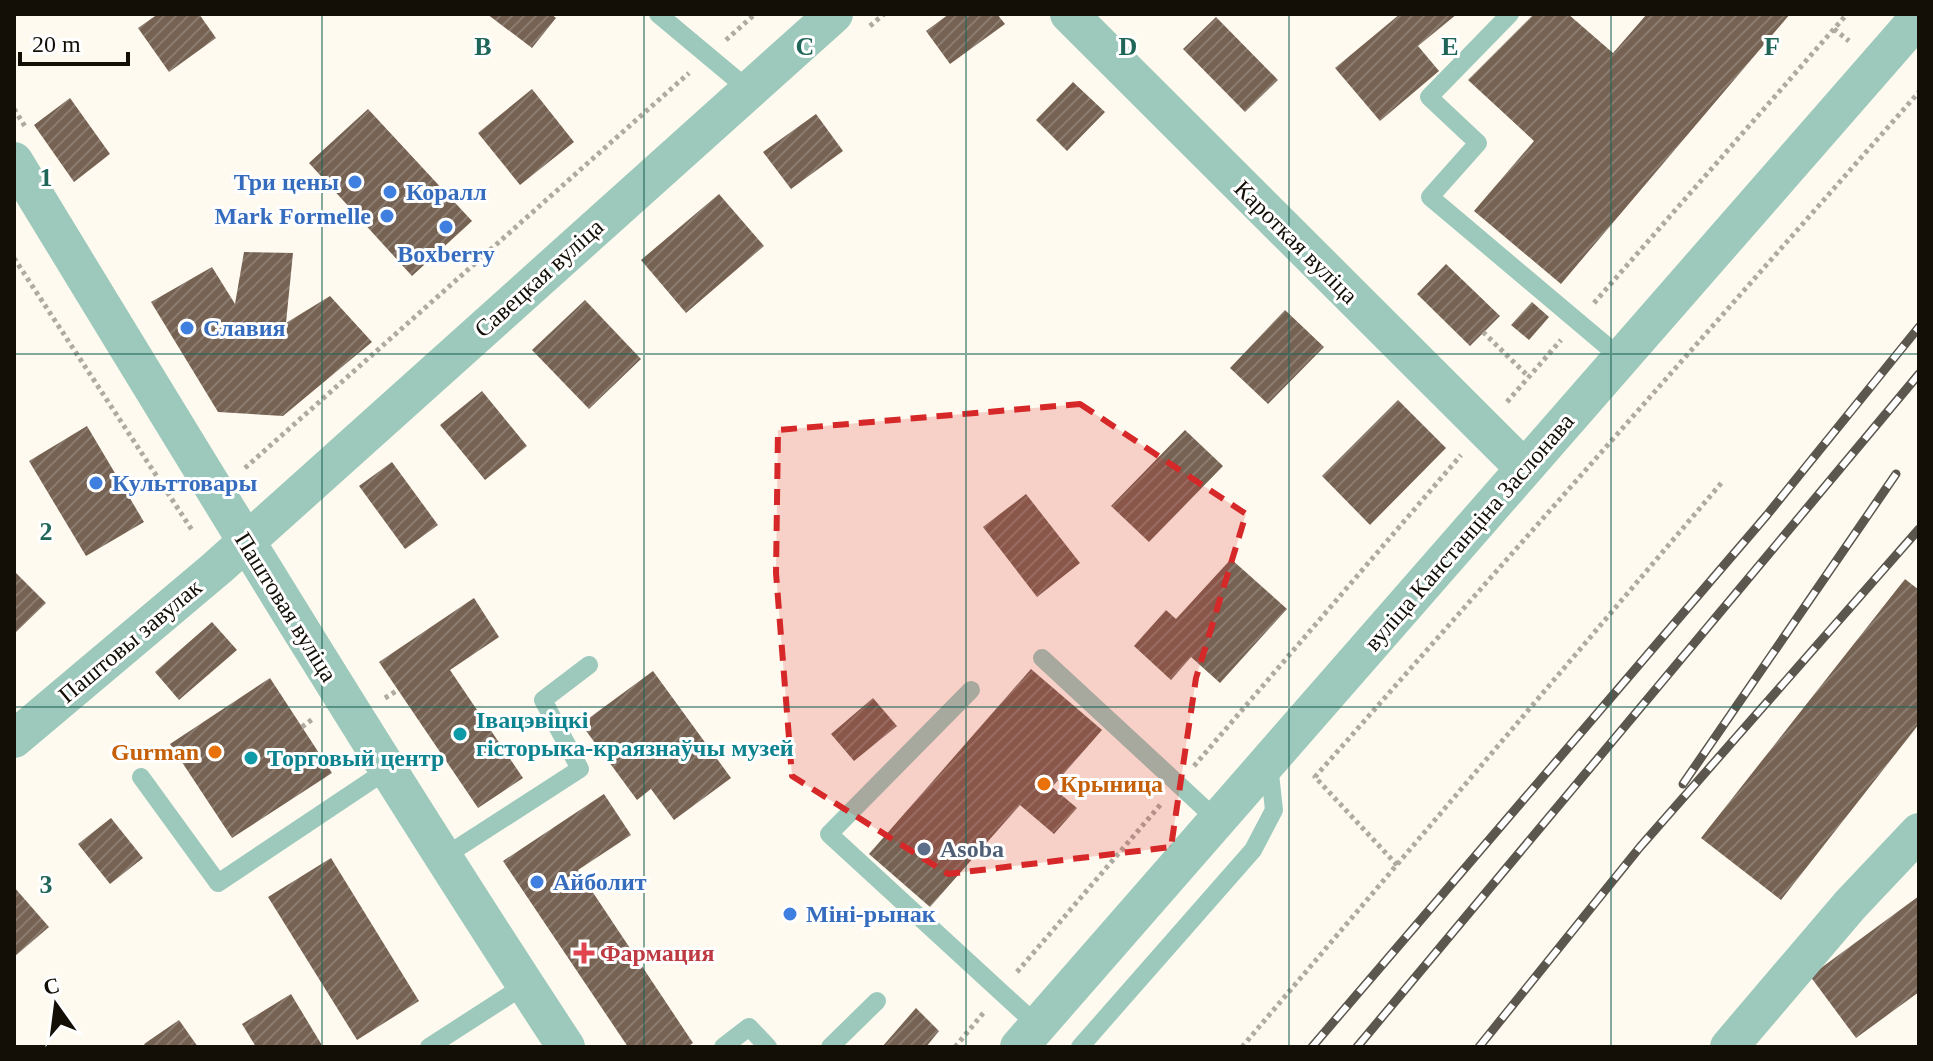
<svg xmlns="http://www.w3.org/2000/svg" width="1933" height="1061" viewBox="0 0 1933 1061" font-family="Georgia,serif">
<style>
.building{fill:url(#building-hatch)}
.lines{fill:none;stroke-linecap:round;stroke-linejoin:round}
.path{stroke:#afaba1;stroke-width:5;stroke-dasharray:4 4;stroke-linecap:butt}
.lane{stroke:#9cc9bc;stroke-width:18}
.street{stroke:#9cc9bc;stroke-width:38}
.rail-casing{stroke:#5b564e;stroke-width:9}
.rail{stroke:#fff;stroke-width:6;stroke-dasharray:18;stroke-linecap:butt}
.marked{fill:#d62828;fill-opacity:0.2;stroke:#d62828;stroke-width:6;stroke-dasharray:16 10;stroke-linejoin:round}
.grid{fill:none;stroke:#1f6558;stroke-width:2;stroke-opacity:0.55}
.shop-dot{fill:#3f7fe0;stroke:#fff;stroke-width:3}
.culture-dot{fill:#0f9aa8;stroke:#fff;stroke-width:3}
.food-dot{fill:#e8710a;stroke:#fff;stroke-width:3}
.service-dot{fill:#5c6f8a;stroke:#fff;stroke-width:3}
.health-dot{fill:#e0444e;stroke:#fff;stroke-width:3}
.labels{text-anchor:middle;stroke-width:6;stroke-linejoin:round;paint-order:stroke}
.shop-label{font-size:24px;font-weight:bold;fill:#366cbe;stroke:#fff;text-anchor:start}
.street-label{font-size:24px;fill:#130f07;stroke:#fff}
.culture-label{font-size:24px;font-weight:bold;fill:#0d838f;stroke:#fff;text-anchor:start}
.food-label{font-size:24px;font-weight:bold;fill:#c56008;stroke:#fff;text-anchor:end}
.service-label{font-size:24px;font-weight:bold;fill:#4e5e75;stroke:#fff;text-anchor:start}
.health-label{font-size:24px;font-weight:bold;fill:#be3a42;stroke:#fff;text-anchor:start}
.grid-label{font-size:26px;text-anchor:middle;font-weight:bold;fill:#1f6558;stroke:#fff;stroke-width:6;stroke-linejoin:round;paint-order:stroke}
</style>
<defs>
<pattern id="building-hatch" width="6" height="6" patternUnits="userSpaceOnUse" patternTransform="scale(2)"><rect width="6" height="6" fill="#766252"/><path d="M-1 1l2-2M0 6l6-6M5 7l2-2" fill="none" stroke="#8a7c70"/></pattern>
</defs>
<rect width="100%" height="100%" fill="#fffaef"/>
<path class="building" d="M158,14H199L216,38L169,72L138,28Z
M487,14H551L556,18L532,48Z
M949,14H997L1005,24L950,64L926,31Z
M1400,14H1457L1418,46L1439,71L1380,121L1335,68Z
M1534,14H1568L1613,53L1647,14H1790L1561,284L1474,211L1534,141L1468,80Z
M1216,17L1278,80L1245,112L1183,49Z
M1073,82L1105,112L1067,151L1036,120Z
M532,89L574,142L520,185L478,133Z
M70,98L110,154L74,182L34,125Z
M368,109L472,221L412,276L309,163Z
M816,114L843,151L791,189L763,152Z
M719,194L764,246L686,313L641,260Z
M244,252L293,253L286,323L330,296L372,342L283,416L218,412L151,302L212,267L235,304Z
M1446,264L1500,316L1470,346L1417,294Z
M585,300L641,359L589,409L532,350Z
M1532,302L1549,317L1529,340L1511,325Z
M1285,310L1324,347L1268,404L1230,368Z
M482,391L527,446L485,480L440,425Z
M1398,400L1446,448L1370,525L1322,476Z
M87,426L144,522L86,556L29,461Z
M1185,430L1223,466L1149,542L1111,506Z
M392,462L438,525L405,549L359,486Z
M1026,494L1080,563L1037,597L983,527Z
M1231,559L1287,609L1220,683L1191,657L1171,680L1134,646L1166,610L1176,619Z
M14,571L46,603L14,634Z
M1905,579L1919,590V724L1781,900L1701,838Z
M474,598L499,637L450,670L523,778L478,808L379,662Z
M212,622L237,650L179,700L155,672Z
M1031,669L1102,730L1052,787L1077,808L1054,834L1020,805L930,907L869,854Z
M653,671L731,778L674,820L651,789L637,800L581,724Z
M270,678L332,773L232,838L170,744Z
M873,698L897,726L854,761L831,734Z
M604,794L631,835L578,870L693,1043L687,1047H628L503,861Z
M111,818L143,858L110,884L78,844Z
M331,858L419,1001L357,1040L268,897Z
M14,887L49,927L14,957Z
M1919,896V992L1856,1038L1810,976Z
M291,994L323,1047H256L242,1024Z
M916,1008L939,1031L926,1047H882Z
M179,1020L198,1047H146L144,1044Z"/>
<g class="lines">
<path class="path" d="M870,26L884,14
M1834,29L1849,41
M726,40L755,14
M14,109L26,128
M14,258L192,530
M1594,303L1847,14
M1483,332L1529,377
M1507,402L1561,340
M245,468L689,73
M385,698L398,690
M302,727L314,718
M1194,766L1461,455
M1397,865L1315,777L1919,92
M1017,972L1161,804
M955,1047L985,1011
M1242,1047L1723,481"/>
<path class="lane" d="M658,14L749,90
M1510,14L1429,97L1478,143L1430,197L1621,358
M1042,658L1217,820
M971,690L829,834L1038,1026
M141,777L218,883L387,770
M442,858L580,769L543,700L589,665
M429,1047L525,985
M723,1047L749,1027L768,1047
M830,1047L877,1001
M1080,1047L1253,850L1274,810L1269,765"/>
<path class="street" d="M1069,14L1524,468
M14,161C195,458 375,756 566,1047
M14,739L217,568L834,14
M1019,1047L1919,17
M1729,1047L1850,905L1919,832"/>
<defs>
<path id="rail" d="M1683,784L1896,474
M1312,1047L1767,515L1919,327
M1357,1047L1919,374
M1479,1047L1640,847L1919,529"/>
</defs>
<use href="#rail" class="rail-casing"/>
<use href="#rail" class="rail"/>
</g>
<path class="marked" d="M1080,404L1246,514L1196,678L1171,847L948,874L792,776L776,573L778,430Z"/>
<path class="grid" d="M322,14V1047M644,14V1047M966,14V1047M1289,14V1047M1611,14V1047M14,354H1919M14,707H1919"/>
<g class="shop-dot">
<circle cx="355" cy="182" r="8"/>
<circle cx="390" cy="192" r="8"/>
<circle cx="387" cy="216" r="8"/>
<circle cx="446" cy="227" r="8"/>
<circle cx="187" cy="328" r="8"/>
<circle cx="96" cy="483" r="8"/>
<circle cx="537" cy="882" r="8"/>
<circle cx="790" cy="914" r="8"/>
</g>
<g class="culture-dot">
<circle cx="460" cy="734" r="8"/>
<circle cx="251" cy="758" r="8"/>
</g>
<g class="food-dot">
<circle cx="215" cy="752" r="8"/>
<circle cx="1044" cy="784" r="8"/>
</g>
<circle class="service-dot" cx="924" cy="849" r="8"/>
<path class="health-dot" d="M580 941h8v8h8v8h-8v8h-8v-8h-8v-8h8z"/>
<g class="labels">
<g class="shop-label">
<text x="339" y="190" text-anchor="end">Три цены</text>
<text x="406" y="200">Коралл</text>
<text x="371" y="224" text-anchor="end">Mark Formelle</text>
<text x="446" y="262" text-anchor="middle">Boxberry</text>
<text x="203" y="336">Славия</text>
<text x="112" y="491">Культтовары</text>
<text x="553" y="890">Айболит</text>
<text x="806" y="922">Міні-рынак</text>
</g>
<g class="street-label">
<text transform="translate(1296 242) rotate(45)" y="8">Кароткая вуліца</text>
<text transform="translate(539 278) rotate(-42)" y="8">Савецкая вуліца</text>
<text transform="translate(1469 532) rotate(-49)" y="8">вуліца Канстанціна Заслонава</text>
<text transform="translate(286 607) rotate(58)" y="8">Паштовая вуліца</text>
<text transform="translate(130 641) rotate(-40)" y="8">Паштовы завулак</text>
</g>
<g class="culture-label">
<text x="476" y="728">Івацэвіцкі<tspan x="476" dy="28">гісторыка-краязнаўчы музей</tspan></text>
<text x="267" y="766">Торговый центр</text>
</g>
<g class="food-label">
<text x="199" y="760">Gurman</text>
<text x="1060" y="792" text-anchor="start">Крыница</text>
</g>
<g class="service-label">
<text x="940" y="857">Asoba</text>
</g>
<g class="health-label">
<text x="600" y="961">Фармация</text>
</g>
</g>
<g class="grid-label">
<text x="483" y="55">B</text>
<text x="805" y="55">C</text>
<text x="1128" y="55">D</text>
<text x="1450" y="55">E</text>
<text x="1772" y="55">F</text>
<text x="46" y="186">1</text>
<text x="46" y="540">2</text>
<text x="46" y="893">3</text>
</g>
<rect width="1933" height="1061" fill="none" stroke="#130f07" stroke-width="32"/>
<g transform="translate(56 1005) rotate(346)" stroke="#ffffff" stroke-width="6" paint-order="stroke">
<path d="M0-6L14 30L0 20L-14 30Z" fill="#130f07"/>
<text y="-12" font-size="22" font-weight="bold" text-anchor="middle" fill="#130f07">С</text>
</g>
<path d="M20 52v12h108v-12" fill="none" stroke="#130f07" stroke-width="4"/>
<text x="32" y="52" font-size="24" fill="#130f07" stroke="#ffffff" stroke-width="6" paint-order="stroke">20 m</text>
</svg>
